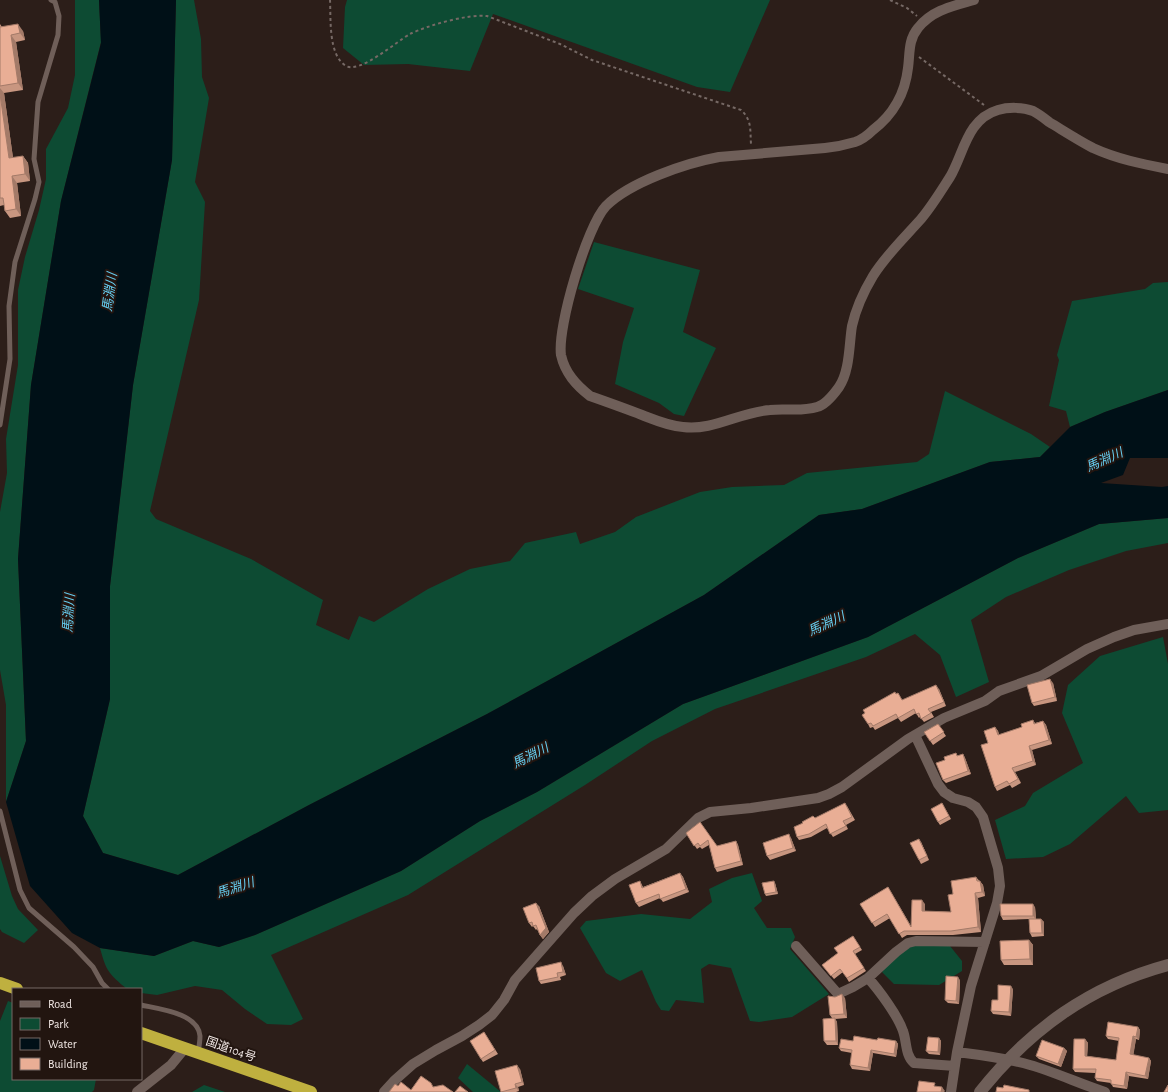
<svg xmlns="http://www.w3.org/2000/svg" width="1168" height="1092" viewBox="0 0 1168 1092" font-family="'Alegreya Sans','Noto Sans JP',sans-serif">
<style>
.green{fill:#0d4b33}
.water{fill:#001017}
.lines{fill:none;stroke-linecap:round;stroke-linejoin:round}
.path{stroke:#766965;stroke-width:2;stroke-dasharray:3 3;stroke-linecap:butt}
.lane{stroke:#6f5f59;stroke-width:5}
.street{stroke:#6f5f59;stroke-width:10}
.secondary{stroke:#6f5f59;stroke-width:12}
.highway{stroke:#bfb03f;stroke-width:12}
.wall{fill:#c89680}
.shaded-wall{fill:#a37a68}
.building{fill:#e9ae95;stroke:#a37a68}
.labels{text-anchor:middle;stroke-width:4;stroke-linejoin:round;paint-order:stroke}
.street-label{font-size:12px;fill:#f2e8e5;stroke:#221510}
.water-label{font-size:13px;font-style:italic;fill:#66cff2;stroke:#221510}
</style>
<rect width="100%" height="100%" fill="#2c1e19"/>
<path class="green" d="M75,0H99L101,42L61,201L31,385L18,559L26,741L6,802V705L0,670V512L7,473L6,439L18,365V290L25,257L39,210L46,179V149L68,108L75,75Z
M176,0H194L201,39L202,77L209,98L195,182L205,202L199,300L150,511L156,519L251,559L323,600L316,625L349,640L359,616L374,622L428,589L470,569L510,561L525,543L576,532L580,544L615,532L636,517L700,492L732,487L784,485L807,473L917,462L929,454L945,391L1031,434L1050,447L1040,457L990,462L862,509L819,515L704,595L487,714L309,805L178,875L103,853L83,816L110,699V586L133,385L172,160Z
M347,0H770L730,92L697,87L493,14L470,71L408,64L364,65L343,48L345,7Z
M594,242L700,270L683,332L716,348L684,416L674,414L659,403L615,384L623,342L634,308L578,289Z
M1168,282V390L1105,412L1070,427L1066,411L1049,406L1059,360L1057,355L1072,301L1145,289L1153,283Z
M1168,518V543L1126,551L1069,570L1006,597L971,620L989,682L956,697L940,655L915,634L866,657L715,709L652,741L585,785L408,895L271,955L303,1019L291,1025L267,1024L245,1009L222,990L195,986L157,995L141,993V989H127C109,974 106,971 100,948L154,956L193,941L219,947L255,935L401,871L480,821L537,792L683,704L868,637L1018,558L1099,524Z
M1163,637L1168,664V810L1139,813L1126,796L1070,844L1043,857L1006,859L995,820L1025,806L1033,793L1083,763L1062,713L1068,685L1100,656Z
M0,856L12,896L18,909L38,930L24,943L2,932L0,929Z
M752,873L762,901L754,908L767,928H791L795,937L790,949L829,994L792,1017L759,1022L750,1021L731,968L709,964L701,969L704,1003L676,1000L669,1011L661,1010L656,1002L642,970L620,981L606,973L580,928L586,921L641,914L690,919L712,902L709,889L732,878Z
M913,945L950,946L962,961V971L939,985L894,984L882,972L891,960Z
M8,1001L13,1003V1079H96L94,1090L92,1092H0V1021Z
M467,1064L501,1092H473L458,1078Z
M204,1085L225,1092H192Z"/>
<path class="water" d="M99,0H176L172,160L133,385L110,586V699L83,816L103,853L178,875L309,805L487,714L704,595L819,515L862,509L990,462L1040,457L1070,427L1105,412L1168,390V458H1130L1123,475L1101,483L1162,487L1168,486V518L1099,524L1018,558L868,637L683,704L537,792L480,821L401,871L255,935L219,947L193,941L154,956L100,948L72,933L30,886L6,802L26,741L18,559L31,385L61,201L101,43Z"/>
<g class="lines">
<path class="path" d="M330,0C331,19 328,55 346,66C360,74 397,41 410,34C429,25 467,14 487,16L560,44L592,60L741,110C752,120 750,130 751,144
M890,0L907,8L917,16
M919,57L984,105"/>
<path class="lane" d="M0,425L10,359L9,306L15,262L35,199L39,182L34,159L38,102L58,35L59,16L55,2L51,0
M0,811L20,890L29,908L74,947L93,967L102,983L108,989
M141,1005C159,1009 198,1013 200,1036C200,1041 199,1047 198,1052"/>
<path class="street" d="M974,0C953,6 932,10 918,28C908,40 910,54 908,68C905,94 894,114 873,130C868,135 861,140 855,142C845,145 835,147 825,148L719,157C686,163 630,182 606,206C587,226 557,327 561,355C565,373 576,385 590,396C607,402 624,408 642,415C655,420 668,426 683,427C713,431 740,412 770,410C786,408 801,412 817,407C825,405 834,394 839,387C850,371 849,344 852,326C856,308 864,291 873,276C886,255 905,237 921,219C932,206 941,191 950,177C964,153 967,119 998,110C1008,107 1023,107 1033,111C1039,114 1044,118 1049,122C1064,131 1078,140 1093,148C1117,159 1142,164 1168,169
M915,735L938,784L944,792L953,798L968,802L976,807L983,817L998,868L1000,886L997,903L971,986L957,1052L951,1092
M796,946L838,994L853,987L868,978L896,952L908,943L916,941L985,942
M868,978C879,990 898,1016 903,1031C907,1042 905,1055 914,1063L955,1066
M957,1052C981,1055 1006,1058 1030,1065C1055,1072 1080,1084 1105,1092
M137,1092L171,1065L185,1048
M384,1092L395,1080L413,1064L436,1050L462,1036L479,1025L492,1015L504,1000L515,980L574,913L592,896L615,879L666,849L698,818L710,812L751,808L818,798L829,794L842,787L908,739L944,718L985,701L999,691L1041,676L1087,649L1114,637L1134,630L1168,624"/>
<path class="secondary" d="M980,1092C1030,1029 1090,986 1168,965"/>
<path class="highway" d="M0,983L17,989
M141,1033L311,1092"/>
</g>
<path class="wall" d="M0,24L2,27L23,31L25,40L16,42L23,90L4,93L13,158L23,156L28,163L30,181L17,183L21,216L10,218L5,211L4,205L0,206Z
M1053,683L1057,701L1034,706L1032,703Z
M939,689L946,706L931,712L934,717L924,722L920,717L919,718L916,713L901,722L898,718L875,730L873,727L870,728L868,724L896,694L898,693L902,700Z
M1033,720L1035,723L1043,721L1046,725L1052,744L1032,750L1036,765L1015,772L1021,783L1012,788L1010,785L997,791L995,787L988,743L995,727L998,731L999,735L1022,727Z
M938,724L946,736L933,745L924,732Z
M956,753L958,756L963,754L965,758L971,774L946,783L943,780L945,760Z
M942,803L951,819L940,825L938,822Z
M847,806L855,820L846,825L848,829L833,837L827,828L811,837L799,840L797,837L803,823L815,818Z
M700,822L717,846L736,841L738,845L743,865L717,872L715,868L709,845L702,849L700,847L697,849L686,833Z
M791,838L796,851L770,860L767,856Z
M921,842L929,860L921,864L919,860Z
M680,873L683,877L689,892L663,902L660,898L639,907L636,903L640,881L643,887Z
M976,877L983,885L985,896L978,898L981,932L953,935H907L902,938L890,918L875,927L860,904L888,887L911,926L925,904V911L951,912L953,894Z
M775,883L778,894L766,896L765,894Z
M539,906L549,932L543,939L540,935L537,929L536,930L533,926L532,927L529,923Z
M1035,907L1036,919H1041L1044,922V936L1032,937L1030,933L1029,919L1003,920L1001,916Z
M853,936L862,950L855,954L866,971L849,982L843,972L834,979L822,965L838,953Z
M1029,940L1033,945V965H1004L1001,960Z
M563,966L566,975L560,977L561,980L541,984L539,981Z
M960,980L959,1004L948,1003L945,1000Z
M1013,989L1011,1016L993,1014L991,1011L998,1000Z
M845,998L847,1018L835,1019L837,1022L838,1045H827L824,1041L832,1018L830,1015Z
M1138,1027L1140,1030L1139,1040L1136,1039L1133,1055L1149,1058L1151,1061L1148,1079L1129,1076L1127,1089L1113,1087L1111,1083L1097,1081L1095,1078V1073L1075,1072L1073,1069L1085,1039L1088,1043L1087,1056L1116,1060L1119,1041L1108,1039L1106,1036Z
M484,1032L498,1054L483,1062L481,1059Z
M939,1038L941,1041L940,1055L929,1054L926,1051Z
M853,1041H896L898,1044L896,1057L873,1053L870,1071L852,1069L850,1065L852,1053L841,1051L839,1048Z
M1064,1048L1067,1051L1061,1067L1039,1059L1036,1056Z
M520,1069L524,1085L518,1087L519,1091L516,1092H501Z"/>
<path class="shaded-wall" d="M18,24L23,31L25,40L20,33Z
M11,35L16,42L23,90L18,83Z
M0,88L4,93L14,165L9,158L0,94Z
M23,156L28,163L30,181L25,174Z
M12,176L17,183L21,216L16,209Z
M1050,679L1053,683L1057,701L1055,697Z
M936,685L939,689L946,706L944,702Z
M1043,721L1046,725L1052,744L1049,740Z
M995,727L998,731L1001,739L998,735Z
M1029,746L1032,750L1036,765L1033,761Z
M963,754L965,758L971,774L968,771Z
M1012,768L1015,772L1021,783L1018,779Z
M789,834L791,838L796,851L793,848Z
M919,839L921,842L929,860L927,856Z
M736,841L738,845L743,865L741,861Z
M680,873L683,877L689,892L686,889Z
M774,881L775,883L778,894L776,892Z
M980,881L983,885L985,896L982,892Z
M975,893L978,898L981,932L978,927Z
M922,900L925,904V915L922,911Z
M536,903L539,906L549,932L543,939L540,935Z
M1033,904L1035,907L1036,919L1033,916Z
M1041,919L1044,922V936L1042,933Z
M1029,940L1033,945V965L1030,959Z
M561,962L563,966L566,975L563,972Z
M958,977L960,980L959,1004L956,1001Z
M1011,986L1013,989L1011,1016L1009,1012Z
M842,994L845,998L847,1018L844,1014Z
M835,1018L837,1022L838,1045L836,1041Z
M1138,1027L1140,1030L1139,1040L1136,1037Z
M1133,1036L1136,1039L1133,1058L1130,1054Z
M939,1038L941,1041L940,1055L938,1052Z
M1085,1039L1088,1043L1087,1059L1085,1056Z
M896,1041L898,1044L896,1057L894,1054Z
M1064,1048L1067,1051L1061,1067L1058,1064Z
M871,1050L873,1053L870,1071L868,1068Z
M1149,1058L1151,1061L1148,1079L1145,1076Z
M517,1065L520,1069L524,1085L522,1082Z
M1126,1072L1129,1076L1127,1089L1124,1086Z
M515,1084L518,1087L519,1091L516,1088Z
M942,1087L945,1091L944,1092H941Z"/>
<path class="building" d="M18,24L20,33L11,35L18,83L0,86V27Z
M0,94L9,158L23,156L25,174L12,176L16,209L5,211L3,198H0Z
M1050,679L1055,697L1032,703L1027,685Z
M936,685L944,702L928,709L931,713L921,719L919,713L916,714L914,709L898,718L896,714L873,726L871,723L868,724L862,715L865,713L863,710L895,692L896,694L898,693L902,700Z
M1033,720L1034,724L1043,721L1049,740L1029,746L1033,761L1012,768L1018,779L1009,784L1007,781L995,787L981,745L988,743L984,731L995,727L998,735L1022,727L1021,724Z
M938,724L944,732L930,741L924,732Z
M956,753L957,756L963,754L968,771L943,780L936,763L945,760L944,757Z
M845,803L852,817L843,821L846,826L830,834L826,824L809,834L797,837L794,827L803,823L802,822L813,816L815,818Z
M942,803L949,816L938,822L931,809Z
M700,822L717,846L736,841L741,861L715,868L708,840L700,846L698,843L694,846L686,833Z
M789,834L793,848L767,856L763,843Z
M919,839L927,856L919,860L910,843Z
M680,873L686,889L660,899L659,894L636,903L629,885L640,881L642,888Z
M976,877L977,881H980L982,892L975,893L978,927L951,931H904L899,934L887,914L872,923L860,904L888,887L911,927L912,900H922V911L951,912L948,895L953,894L951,881Z
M774,881L776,892L765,894L762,883Z
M536,903L546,928L540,935L536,925L533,926L532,922L529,923L523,908Z
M1000,904H1033V916H1001Z
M1029,919H1041L1042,933H1030Z
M853,936L860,947L853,951L864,968L847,978L840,969L831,976L822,965L838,953L834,948Z
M1029,940L1030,959L1001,960L1000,941Z
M561,962L563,972L557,973L558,977L539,981L536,968Z
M946,976L958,977L956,1001L945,1000Z
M998,985L1011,986L1009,1012L991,1011L992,1000H998Z
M842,994L844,1014L830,1015L828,996L835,997Z
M835,1018L836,1041H824L823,1019Z
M1108,1022L1138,1027L1136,1037L1133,1036L1130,1054L1149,1058L1145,1076L1126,1072L1124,1086L1111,1084V1080L1095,1078L1096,1069H1073L1074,1039H1085V1056L1116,1060L1119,1038L1106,1036Z
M484,1032L495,1050L481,1059L470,1041Z
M854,1036L877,1040L878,1038L896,1041L894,1054L871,1050L868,1068L850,1065L852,1050L839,1048L841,1039L853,1041Z
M928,1037L939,1038L938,1052L926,1051Z
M1042,1040L1064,1048L1058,1064L1036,1056Z
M517,1065L522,1082L515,1084L516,1088L501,1092L495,1071Z
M421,1076L431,1083L433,1087L443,1085L453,1092H389L395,1084L398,1086L401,1082L411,1090Z
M919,1081L935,1083L934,1086L942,1087L941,1092H917Z
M1004,1085L1029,1090V1092H996L997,1087L1003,1088Z
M1168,1085V1092H1164Z
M460,1086L468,1092H455Z"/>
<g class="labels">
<g class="street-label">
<text transform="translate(231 1049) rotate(19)" y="4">国道104号</text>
</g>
<g class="water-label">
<text transform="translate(109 292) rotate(-82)" y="5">馬淵川</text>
<text transform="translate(1104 459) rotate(-24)" y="5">馬淵川</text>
<text transform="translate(68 613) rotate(-86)" y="5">馬淵川</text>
<text transform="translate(826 623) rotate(-25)" y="5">馬淵川</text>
<text transform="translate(530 755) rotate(-27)" y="5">馬淵川</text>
<text transform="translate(235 887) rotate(-18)" y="5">馬淵川</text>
</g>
</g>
<rect x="12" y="988" width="130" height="92" fill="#221510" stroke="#756965"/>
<rect x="20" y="1001" width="20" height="6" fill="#6f5f59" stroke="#756965"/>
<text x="48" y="1008" font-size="12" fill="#f2e8e5">Road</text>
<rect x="20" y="1018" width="20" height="12" fill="#0d4b33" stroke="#756965"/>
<text x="48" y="1028" font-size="12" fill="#f2e8e5">Park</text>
<rect x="20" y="1038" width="20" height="12" fill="#001017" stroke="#756965"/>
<text x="48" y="1048" font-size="12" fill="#f2e8e5">Water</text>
<rect x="20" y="1058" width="20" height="12" fill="#e9ae95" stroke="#756965"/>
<text x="48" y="1068" font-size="12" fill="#f2e8e5">Building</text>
</svg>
